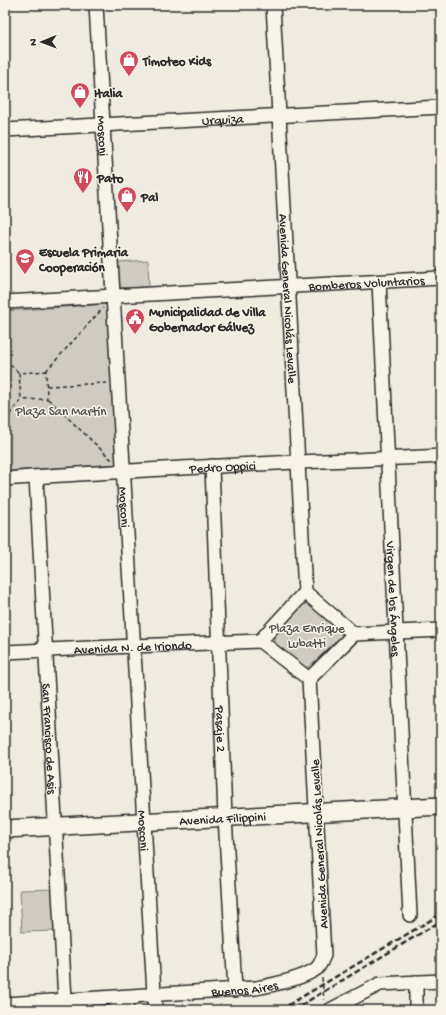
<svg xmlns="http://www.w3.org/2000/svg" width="446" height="1015" viewBox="0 0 446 1015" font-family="'Gochi Hand',sans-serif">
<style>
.green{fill:#cfcbc2;stroke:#7d7b76}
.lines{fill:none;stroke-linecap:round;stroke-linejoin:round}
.minor-casing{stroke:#2b2b2b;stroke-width:16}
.major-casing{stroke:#2b2b2b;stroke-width:20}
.path{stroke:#2b2b2b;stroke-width:1.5;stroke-dasharray:4 3;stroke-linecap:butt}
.minor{stroke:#f7f3e8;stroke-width:13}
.major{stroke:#f7f3e8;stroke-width:17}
.rail{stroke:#2b2b2b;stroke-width:2.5;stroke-dasharray:6 3;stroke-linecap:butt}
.labels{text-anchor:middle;stroke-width:3;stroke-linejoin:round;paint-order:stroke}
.poi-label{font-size:13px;font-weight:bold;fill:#2b2b2b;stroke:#f7f3e8;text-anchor:start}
.street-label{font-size:13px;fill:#2b2b2b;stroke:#f7f3e8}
.park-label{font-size:13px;fill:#545351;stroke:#f7f3e8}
</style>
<rect width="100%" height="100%" fill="#efebe0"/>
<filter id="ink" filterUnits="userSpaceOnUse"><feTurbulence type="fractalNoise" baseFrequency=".025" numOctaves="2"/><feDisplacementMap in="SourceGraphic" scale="8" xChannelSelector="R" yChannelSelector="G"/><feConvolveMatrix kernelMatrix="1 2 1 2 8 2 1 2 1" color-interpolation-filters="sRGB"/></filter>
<g filter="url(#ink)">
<path class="green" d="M148,260L149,287L120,288L118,262Z
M110,304L121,464L5,471V311Z
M301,603H308L340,630L342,637L308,667H304L274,644V639L276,634Z
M56,889L58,931L22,932L20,890Z
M94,1004L95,1010H32V1007Z"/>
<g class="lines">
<defs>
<g id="minor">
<path id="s1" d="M96,5L155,1010"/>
<path id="s2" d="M273,5L305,592"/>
<path id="s3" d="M5,130L441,107"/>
<path id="s4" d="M379,282L410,915"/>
<path id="s5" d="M5,302L441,278"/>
<path id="s6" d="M212,466L225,817L235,990"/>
<path id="s7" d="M36,477L65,1000"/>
<path id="s8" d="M5,479C102,472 199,467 296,462C344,460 393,459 441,456"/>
<path d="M305,592L354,634L309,679L260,641Z"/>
<path d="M354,634L441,630"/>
<path id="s9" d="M5,652L133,646L260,641"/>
<path d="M416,982V1010"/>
<path id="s10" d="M5,1004L256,988C272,985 303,978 316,969C320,966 322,960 324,955L309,679"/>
<path d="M114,1010L135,997"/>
<path d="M330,1010L380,984L441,981"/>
</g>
<g id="major">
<path id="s11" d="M5,829L441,806"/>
</g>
</defs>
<use href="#minor" class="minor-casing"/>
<use href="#major" class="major-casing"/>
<path class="path" d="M5,360L19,373
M46,371L103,308
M47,386L107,383
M48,399L112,460
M5,420L21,400L19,373L46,371L47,399L21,400
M322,978L324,1000"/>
<use href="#minor" class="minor"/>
<use href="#major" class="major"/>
<path class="rail" d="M280,1010L441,914
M293,1010L441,921"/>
</g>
</g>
<defs>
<symbol id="shop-pin" viewBox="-11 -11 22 30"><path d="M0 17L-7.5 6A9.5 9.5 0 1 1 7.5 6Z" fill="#d1495b" stroke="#f7f3e8"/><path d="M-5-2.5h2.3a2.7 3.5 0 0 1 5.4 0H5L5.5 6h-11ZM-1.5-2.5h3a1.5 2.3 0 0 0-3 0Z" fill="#fff"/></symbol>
<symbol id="restaurant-pin" viewBox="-11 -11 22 30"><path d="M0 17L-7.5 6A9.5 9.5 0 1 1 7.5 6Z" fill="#d1495b" stroke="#f7f3e8"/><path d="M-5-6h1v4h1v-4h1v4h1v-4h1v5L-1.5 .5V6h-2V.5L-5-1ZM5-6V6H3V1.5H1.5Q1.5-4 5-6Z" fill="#fff"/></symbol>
<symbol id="school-pin" viewBox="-11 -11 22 30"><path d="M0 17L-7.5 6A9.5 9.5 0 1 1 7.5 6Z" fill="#d1495b" stroke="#f7f3e8"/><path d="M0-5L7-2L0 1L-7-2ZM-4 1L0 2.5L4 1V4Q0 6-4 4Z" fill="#fff"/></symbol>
<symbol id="civic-pin" viewBox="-11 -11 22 30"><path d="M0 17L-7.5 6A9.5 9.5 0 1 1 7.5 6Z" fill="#d1495b" stroke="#f7f3e8"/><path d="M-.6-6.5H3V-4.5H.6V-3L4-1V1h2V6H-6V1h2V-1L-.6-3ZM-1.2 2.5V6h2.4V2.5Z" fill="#fff"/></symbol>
</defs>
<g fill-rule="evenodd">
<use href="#shop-pin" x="118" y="49" width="22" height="30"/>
<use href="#shop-pin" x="69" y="81" width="22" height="30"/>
<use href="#restaurant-pin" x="72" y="166" width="22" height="30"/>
<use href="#shop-pin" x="116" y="185" width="22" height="30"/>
<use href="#school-pin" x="14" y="247" width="22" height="30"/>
<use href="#civic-pin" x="124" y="307" width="22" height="30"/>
</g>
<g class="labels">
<g class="poi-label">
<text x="143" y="65">Timoteo Kids</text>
<text x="94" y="97">Italia</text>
<text x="97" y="182">Pato</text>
<text x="141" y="201">Pal</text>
<text x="39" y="256">Escuela Primaria<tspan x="39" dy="15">Cooperación</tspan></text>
<text x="149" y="316">Municipalidad de Villa<tspan x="149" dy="15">Gobernador Gálvez</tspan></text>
</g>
<g class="street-label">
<text dy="5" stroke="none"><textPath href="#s3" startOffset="218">Urquiza</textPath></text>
<text dy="5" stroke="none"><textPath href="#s1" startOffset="131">Mosconi</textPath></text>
<text dy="5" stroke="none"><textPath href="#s5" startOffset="362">Bomberos Voluntarios</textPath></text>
<text dy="5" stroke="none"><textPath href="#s2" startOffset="294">Avenida General Nicolás Levalle</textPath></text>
<text dy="5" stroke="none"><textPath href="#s8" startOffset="218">Pedro Oppici</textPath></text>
<text dy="5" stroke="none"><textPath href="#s1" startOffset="503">Mosconi</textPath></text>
<text dy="5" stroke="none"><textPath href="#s4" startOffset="317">Virgen de los Ángeles</textPath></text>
<text dy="5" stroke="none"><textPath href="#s9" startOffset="128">Avenida N. de Iriondo</textPath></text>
<text dy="5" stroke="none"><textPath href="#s6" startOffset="263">Pasaje 2</textPath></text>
<text dy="5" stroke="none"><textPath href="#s7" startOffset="262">San Francisco de Asis</textPath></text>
<text dy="5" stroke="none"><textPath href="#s11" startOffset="218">Avenida Filippini</textPath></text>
<text dy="5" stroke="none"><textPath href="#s1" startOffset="827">Mosconi</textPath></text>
<text transform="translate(318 844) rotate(-93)" y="5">Avenida General Nicolás Levalle</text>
<text dy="5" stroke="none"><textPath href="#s10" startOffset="240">Buenos Aires</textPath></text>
</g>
<g class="park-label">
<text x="61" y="415">Plaza San Martín</text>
<text x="307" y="632">Plaza Enrique<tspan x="307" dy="15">Lubatti</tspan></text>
</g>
</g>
<rect width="446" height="1015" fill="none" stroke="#f7f3e8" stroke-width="20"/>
<rect x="10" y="10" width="426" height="995" fill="none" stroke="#2b2b2b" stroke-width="1.5" filter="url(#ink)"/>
<g transform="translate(42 42) rotate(269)" stroke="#f7f3e8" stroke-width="3" paint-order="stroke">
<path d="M0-3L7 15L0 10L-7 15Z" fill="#2b2b2b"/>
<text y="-6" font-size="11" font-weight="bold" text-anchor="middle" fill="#2b2b2b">N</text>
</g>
</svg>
